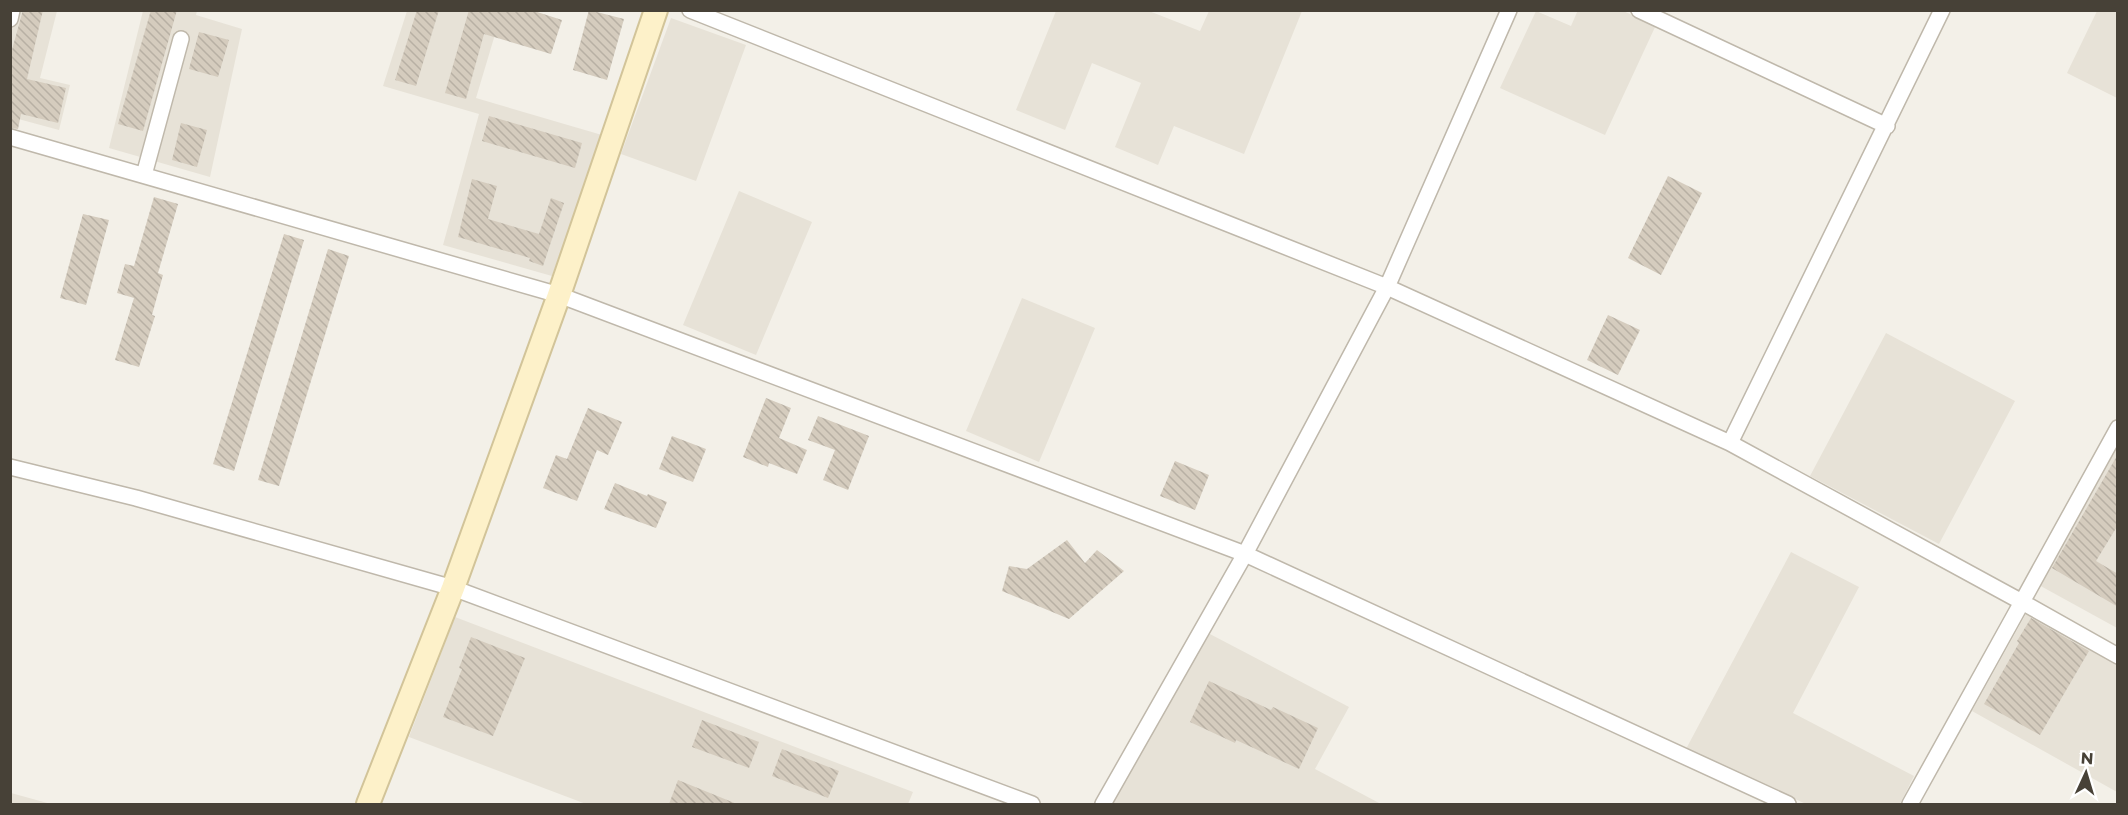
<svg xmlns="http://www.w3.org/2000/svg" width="2128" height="815" viewBox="0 0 2128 815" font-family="Montserrat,sans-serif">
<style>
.residential{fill:#e7e2d7}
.building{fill:url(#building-back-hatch)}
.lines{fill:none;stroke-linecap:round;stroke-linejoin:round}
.street-casing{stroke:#bfb8ab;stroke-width:18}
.secondary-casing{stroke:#d2c499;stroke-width:26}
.street{stroke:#fff;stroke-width:15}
.secondary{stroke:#fdf1c9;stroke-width:22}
</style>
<defs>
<pattern id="building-back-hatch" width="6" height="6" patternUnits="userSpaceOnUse" patternTransform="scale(1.5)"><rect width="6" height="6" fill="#d5ccbe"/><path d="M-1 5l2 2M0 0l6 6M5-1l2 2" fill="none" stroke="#b8b0a4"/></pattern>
</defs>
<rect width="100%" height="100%" fill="#f3f0e8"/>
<path class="residential" d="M1578,10L1623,11L1656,25L1605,135L1500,88L1536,11L1571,26Z
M10,11H57L40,78L70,85L59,130L11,117Z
M143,11H197L196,15L242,29L210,177L109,148Z
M407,11H502L476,98L602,135L552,276L443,245L479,114L383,86Z
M1056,11H1149L1200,31L1209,11H1302L1244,154L1174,126L1158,165L1115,147L1141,83L1092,63L1065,130L1016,110Z
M2097,11H2117V98L2067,73Z
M671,18L746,45L696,181L621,154Z
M739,191L812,222L756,355L683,325Z
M1022,298L1095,328L1039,462L966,431Z
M1886,333L2015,401L1939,544L1810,476Z
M2117,443V628L2037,584Z
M1791,552L1859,587L1793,713L1914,776L1900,804H1806L1686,749Z
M2027,612L2117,662V792L1972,711Z
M455,617L913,792L908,804H586L409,737Z
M1208,633L1349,707L1315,769L1381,804H1112Z
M11,793L51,804H11Z"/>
<path class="building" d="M23,10H43L27,79L66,88L58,123L21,114L18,129L10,128V57Z
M151,10H177L143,131L118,124Z
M417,10H439L416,86L395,80Z
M469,10H531L562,20L551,54L484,34L466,99L445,93Z
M589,10L624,19L607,80L573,70Z
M199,32L229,40L218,77L189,69Z
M489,116L582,143L575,168L482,141Z
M181,123L207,130L197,167L172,160Z
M1668,176L1702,193L1661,275L1628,258Z
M472,179L497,186L488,219L539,234L551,198L564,203L543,266L529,261L530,258L458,237Z
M154,197L178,204L158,273L163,275L152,315L155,316L139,367L115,360L134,298L117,293L125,264L134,266Z
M83,214L109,220L86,305L60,298Z
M284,234L304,240L234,471L213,464Z
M328,249L349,256L279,486L258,480Z
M1608,315L1640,330L1618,375L1587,360Z
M766,398L791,408L779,438L807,450L797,474L769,463L768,467L743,457Z
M588,408L622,422L608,455L597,450L577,501L543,488L556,455L567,459Z
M818,416L869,436L848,490L823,480L835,450L808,440Z
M672,436L706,449L693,482L659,469Z
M2118,454V525L2096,561L2118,574V607L2052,568Z
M1175,461L1209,475L1195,510L1160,496Z
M615,483L647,496L648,494L667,502L656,528L604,509Z
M1067,540L1085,563L1097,550L1124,571L1069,619L1002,591L1009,566L1027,569Z
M2031,618L2089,651L2040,735L1984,704L2019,643L2017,641Z
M471,637L525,658L493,736L443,717L462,669L459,668Z
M1209,681L1271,710L1273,707L1318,728L1299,769L1236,740L1235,743L1190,722Z
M702,720L759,742L749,768L692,747Z
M782,749L839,771L828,798L772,776Z
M678,780L737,804H669Z"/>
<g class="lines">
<defs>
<path id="street" d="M690,10L1387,287L1509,10
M1639,10L1887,126
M10,19L12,10
M10,137L559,295L1245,554L1788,804
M144,175L181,39
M2118,428L2022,602L2118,656
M1730,443L1942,10
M10,467L136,498L453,588L1032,804
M1103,804L1245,554L1387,287L1730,443L2022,602L1910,804"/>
<path id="secondary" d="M368,804L453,588L559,295L656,10"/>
</defs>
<use href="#street" class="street-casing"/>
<use href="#secondary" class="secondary-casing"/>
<use href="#street" class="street"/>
<use href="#secondary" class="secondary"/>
</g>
<rect width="2128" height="815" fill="none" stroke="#474137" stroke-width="24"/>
<g transform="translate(2086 773) rotate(4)" stroke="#ffffff" stroke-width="4.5" paint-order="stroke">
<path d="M0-4.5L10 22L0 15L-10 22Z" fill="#474137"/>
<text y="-9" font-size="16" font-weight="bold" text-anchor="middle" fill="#474137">N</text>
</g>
</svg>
